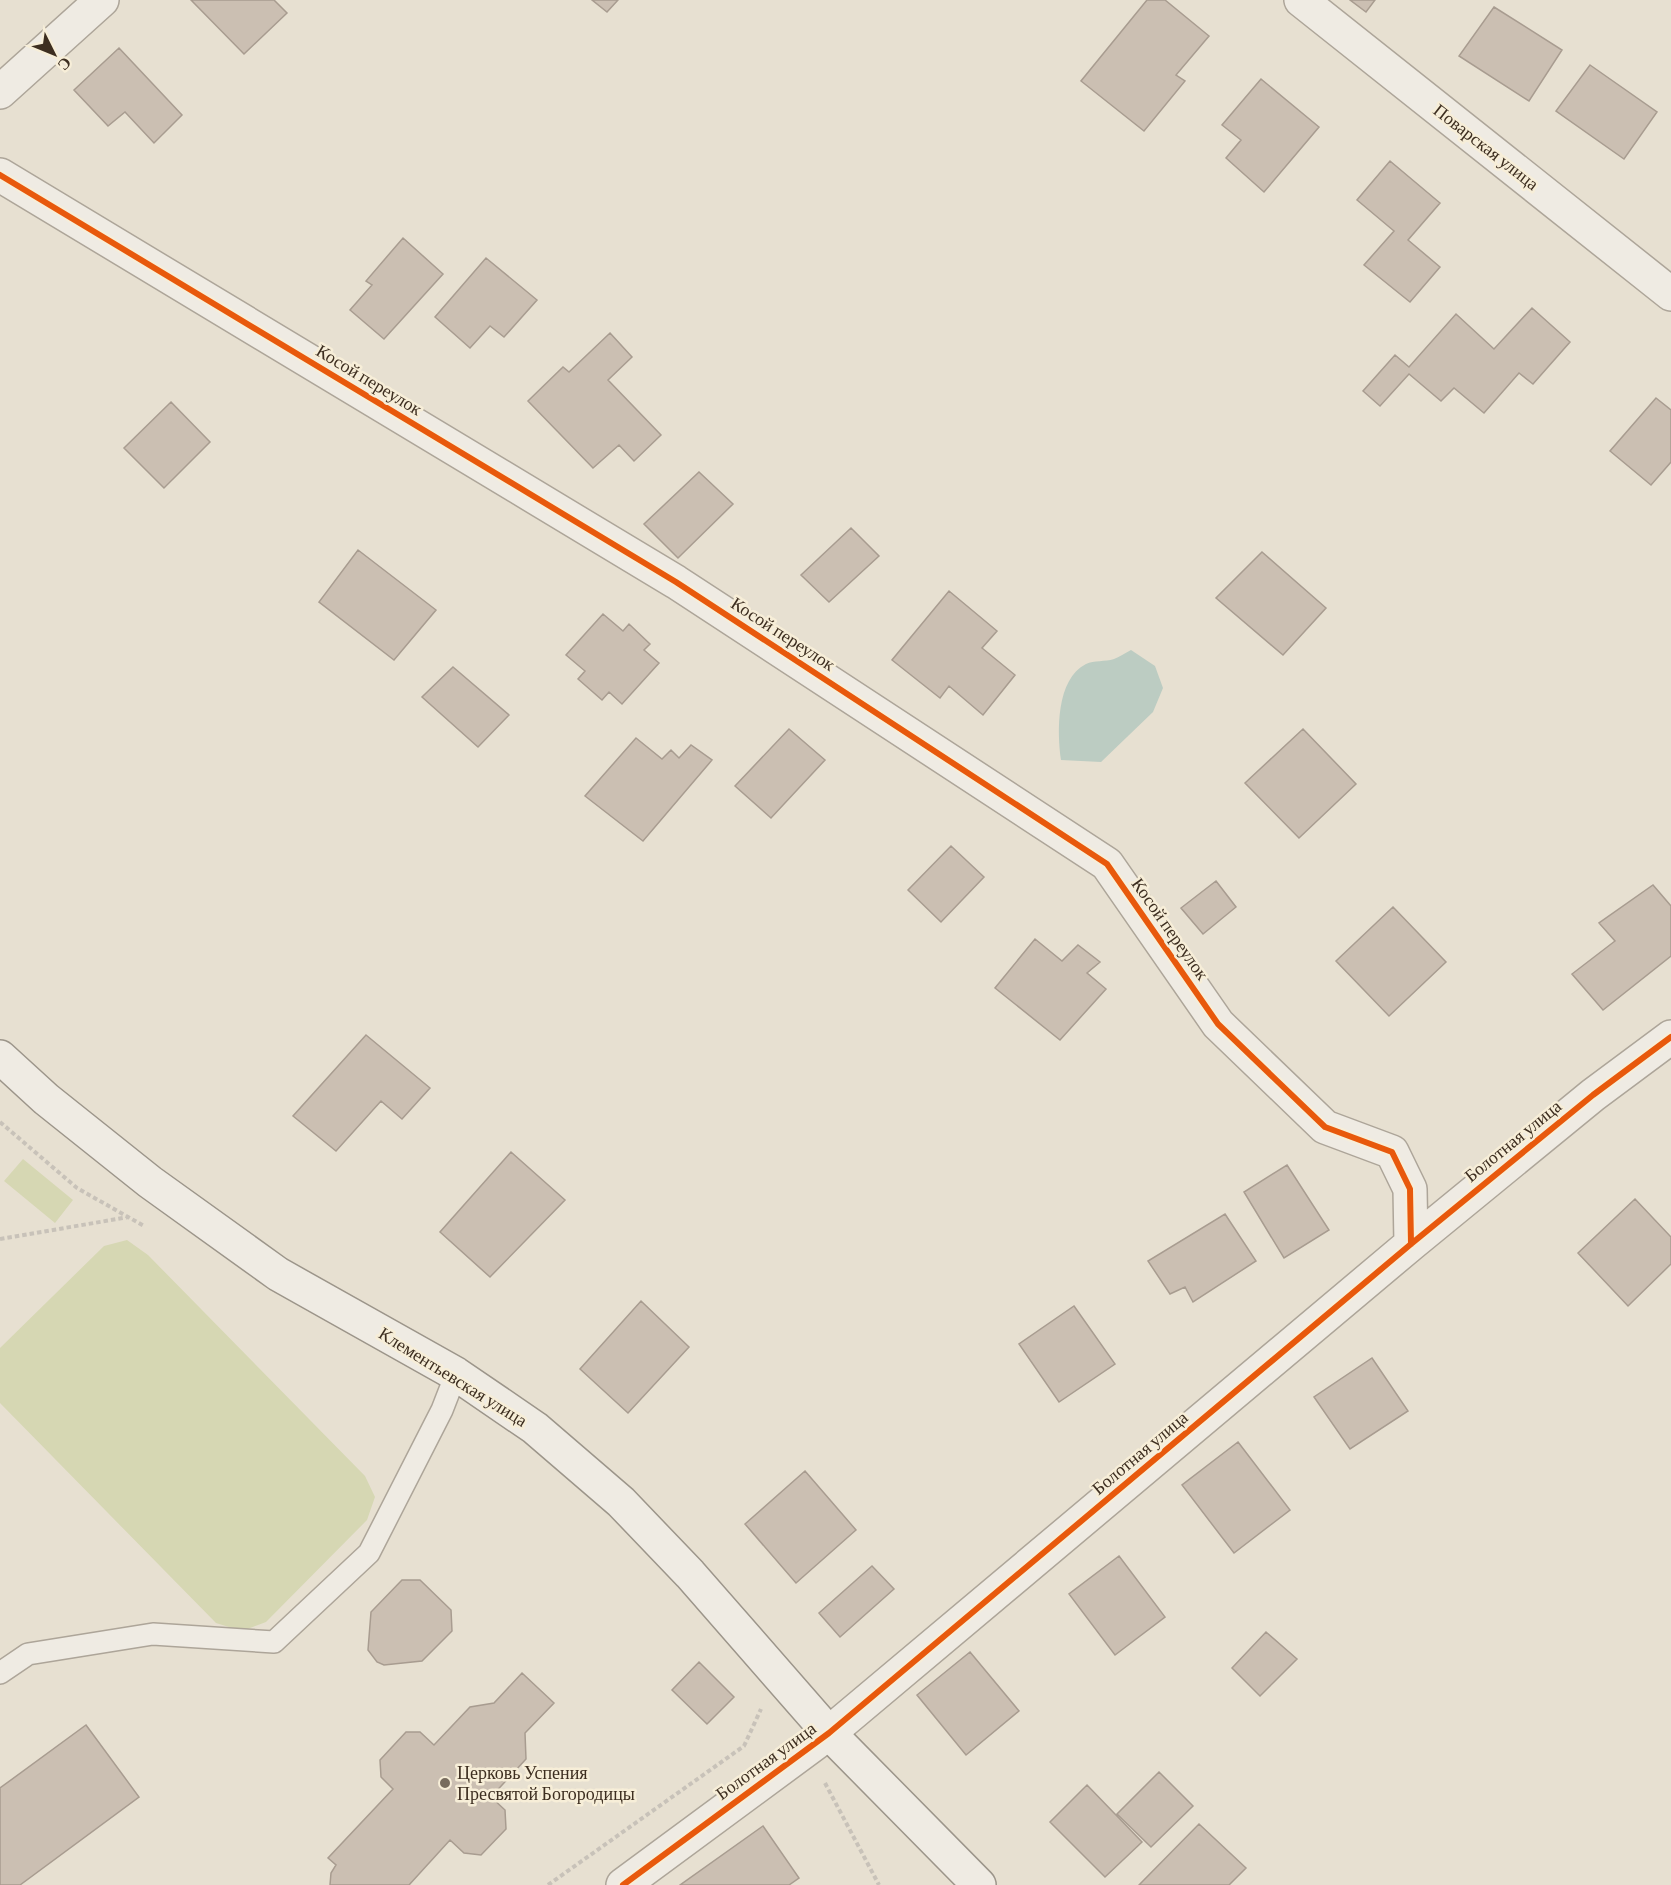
<svg xmlns="http://www.w3.org/2000/svg" width="1671" height="1885" viewBox="0 0 1671 1885" font-family="'Crimson Pro',serif">
<style>
.green{fill:#d6d7b3}
.water{fill:#bcccc2}
.building{fill:#cbbfb2;stroke:#a89c90;stroke-width:1.5}
.lines{fill:none;stroke-linecap:round;stroke-linejoin:round}
.lane-casing{stroke:#ada599;stroke-width:24}
.street-casing{stroke:#ada599;stroke-width:36}
.secondary-casing{stroke:#9c958a;stroke-width:36}
.path{stroke:#c8c2b9;stroke-width:4;stroke-dasharray:4.5 3;stroke-linecap:butt}
.lane{stroke:#efebe3;stroke-width:21}
.street{stroke:#efebe3;stroke-width:33}
.secondary{stroke:#efebe3;stroke-width:33}
.cycleway-casing{stroke:#f7eed8;stroke-width:10}
.cycleway{stroke:#e8590c;stroke-width:6}
.poi-dot{fill:#786c5e;stroke:#f7eed8;stroke-width:2}
.labels{text-anchor:middle;stroke-width:5;stroke-linejoin:round;paint-order:stroke}
.street-label{font-size:18px;fill:#3d2e20;stroke:#f7eed8}
.poi-label{font-size:18px;fill:#3d2e20;stroke:#f7eed8;text-anchor:start}
</style>
<rect width="100%" height="100%" fill="#e7e0d1"/>
<path class="green" d="M23,1159L73,1200L55,1223L4,1181Z
M127,1240L148,1255L365,1476L375,1497L367,1520L266,1622L242,1631L216,1623L0,1403V1348L104,1246Z"/>
<path class="water" d="M1131,650L1155,666L1163,688L1153,712L1101,762L1061,760C1057,732 1056,679 1086,664C1094,660 1105,662 1114,659C1119,657 1125,653 1131,650Z"/>
<path class="building" d="M191,0H274L287,13L244,54Z
M592,0H618L607,12Z
M1147,0H1165L1209,36L1176,75L1185,81L1144,131L1081,81Z
M1350,0H1375L1366,12Z
M1494,7L1562,50L1529,101L1459,56Z
M119,48L182,115L154,143L125,112L108,126L74,90Z
M1590,65L1657,112L1624,159L1556,111Z
M1261,79L1319,127L1264,192L1226,158L1241,140L1222,125Z
M1390,161L1440,203L1408,240L1440,267L1410,302L1364,265L1394,231L1357,200Z
M403,238L443,274L384,339L350,310L372,285L366,281Z
M486,258L537,300L504,337L490,326L470,348L435,317Z
M1532,308L1570,342L1533,384L1519,373L1484,413L1454,388L1441,401L1409,374L1380,406L1363,391L1395,355L1409,367L1456,314L1494,349Z
M610,333L632,357L608,380L661,435L634,461L619,445L593,468L528,401L563,367L569,372Z
M1656,398L1671,410V462L1651,485L1610,451Z
M171,402L210,442L164,488L124,448Z
M699,472L733,504L678,558L644,524Z
M851,528L879,556L829,602L801,575Z
M358,550L436,610L394,660L319,602Z
M1262,552L1326,608L1283,655L1216,598Z
M949,591L997,631L982,648L1015,675L983,715L949,686L940,698L892,660Z
M603,614L623,631L629,624L650,644L644,650L659,663L622,704L609,692L602,700L578,679L585,671L566,655Z
M453,667L509,715L478,747L422,697Z
M789,729L825,760L771,818L735,786Z
M1303,729L1356,784L1299,838L1245,783Z
M636,738L662,759L671,750L679,758L691,745L712,760L643,841L585,796Z
M951,846L984,877L941,922L908,890Z
M1216,881L1236,907L1203,934L1181,908Z
M1653,885L1671,906V956L1603,1010L1572,974L1615,941L1599,923Z
M1393,907L1446,962L1389,1016L1336,961Z
M1035,939L1062,961L1078,945L1100,962L1087,973L1106,989L1060,1040L995,988Z
M366,1035L430,1088L402,1119L381,1101L336,1151L293,1116Z
M511,1152L565,1200L490,1277L440,1232Z
M1287,1165L1329,1230L1284,1258L1244,1192Z
M1635,1199L1671,1237V1264L1628,1306L1578,1253Z
M1225,1214L1256,1261L1193,1302L1185,1287L1170,1294L1148,1261Z
M641,1301L689,1347L628,1413L580,1369Z
M1074,1306L1115,1364L1059,1402L1019,1344Z
M1372,1358L1408,1411L1350,1449L1314,1397Z
M1238,1442L1290,1510L1234,1553L1182,1485Z
M805,1471L856,1530L796,1583L745,1524Z
M1119,1556L1165,1617L1115,1655L1069,1594Z
M872,1566L894,1589L840,1637L819,1613Z
M402,1580H420L451,1610L452,1631L422,1661L384,1665L377,1662L368,1650L371,1612Z
M1266,1632L1297,1659L1260,1696L1232,1668Z
M970,1652L1019,1711L966,1755L917,1695Z
M699,1662L734,1697L707,1724L672,1690Z
M522,1673L554,1703L525,1733L526,1759L491,1797L505,1810L506,1829L481,1855L464,1853L450,1840L409,1885H330L331,1873L336,1865L328,1858L393,1789L381,1777L380,1760L406,1732H420L434,1745L470,1707L494,1703Z
M86,1725L139,1797L20,1885H0V1788Z
M1159,1772L1193,1806L1151,1847L1117,1814Z
M1087,1785L1142,1842L1105,1877L1050,1822Z
M1199,1824L1246,1868L1229,1885H1139Z
M763,1826L799,1878L789,1885H680Z"/>
<g class="lines">
<defs>
<path id="lane" d="M0,1673L28,1654L153,1634L274,1642L369,1553L442,1410L456,1374"/>
<path id="street" d="M1301,0L1671,294
M0,92L102,0
M0,175L676,582L1107,864L1218,1024L1325,1127L1392,1152L1410,1189L1411,1244
M623,1885L829,1733L1411,1244L1593,1095L1671,1037"/>
<path id="secondary" d="M0,1057L46,1099L150,1182L278,1274L456,1374L535,1428L621,1502L690,1574L829,1733L979,1885"/>
</defs>
<use href="#lane" class="lane-casing"/>
<use href="#street" class="street-casing"/>
<use href="#secondary" class="secondary-casing"/>
<path class="path" d="M0,1122L77,1188L144,1226
M0,1239L129,1217
M825,1783L879,1885
M548,1885L744,1746L761,1709"/>
<use href="#lane" class="lane"/>
<use href="#street" class="street"/>
<use href="#secondary" class="secondary"/>
<defs>
<path id="cycleway" d="M0,175L676,582L1107,864L1218,1024L1325,1127L1392,1152L1410,1189L1411,1244
M623,1885L829,1733L1411,1244L1593,1095L1671,1037"/>
</defs>
<use href="#cycleway" class="cycleway-casing"/>
<use href="#cycleway" class="cycleway"/>
</g>
<circle class="poi-dot" cx="445" cy="1783" r="6"/>
<g class="labels">
<g class="street-label">
<text transform="translate(1486 147) rotate(38)" y="6">Поварская улица</text>
<text transform="translate(369 380) rotate(31)" y="6">Косой переулок</text>
<text transform="translate(783 634) rotate(33)" y="6">Косой переулок</text>
<text transform="translate(1170 929) rotate(55)" y="6">Косой переулок</text>
<text transform="translate(1513 1141) rotate(-39)" y="6">Болотная улица</text>
<text transform="translate(453 1377) rotate(32)" y="6">Клементьевская улица</text>
<text transform="translate(1140 1453) rotate(-40)" y="6">Болотная улица</text>
<text transform="translate(766 1761) rotate(-36)" y="6">Болотная улица</text>
</g>
<g class="poi-label">
<text x="457" y="1779">Церковь Успения<tspan x="457" dy="21">Пресвятой Богородицы</tspan></text>
</g>
</g>
<g transform="translate(54 54) rotate(133)" stroke="#f7eed8" stroke-width="4.5" paint-order="stroke">
<path d="M0-4.5L10 22L0 15L-10 22Z" fill="#3d2e20"/>
<text y="-9" font-size="16" font-weight="bold" text-anchor="middle" fill="#3d2e20">С</text>
</g>
</svg>
